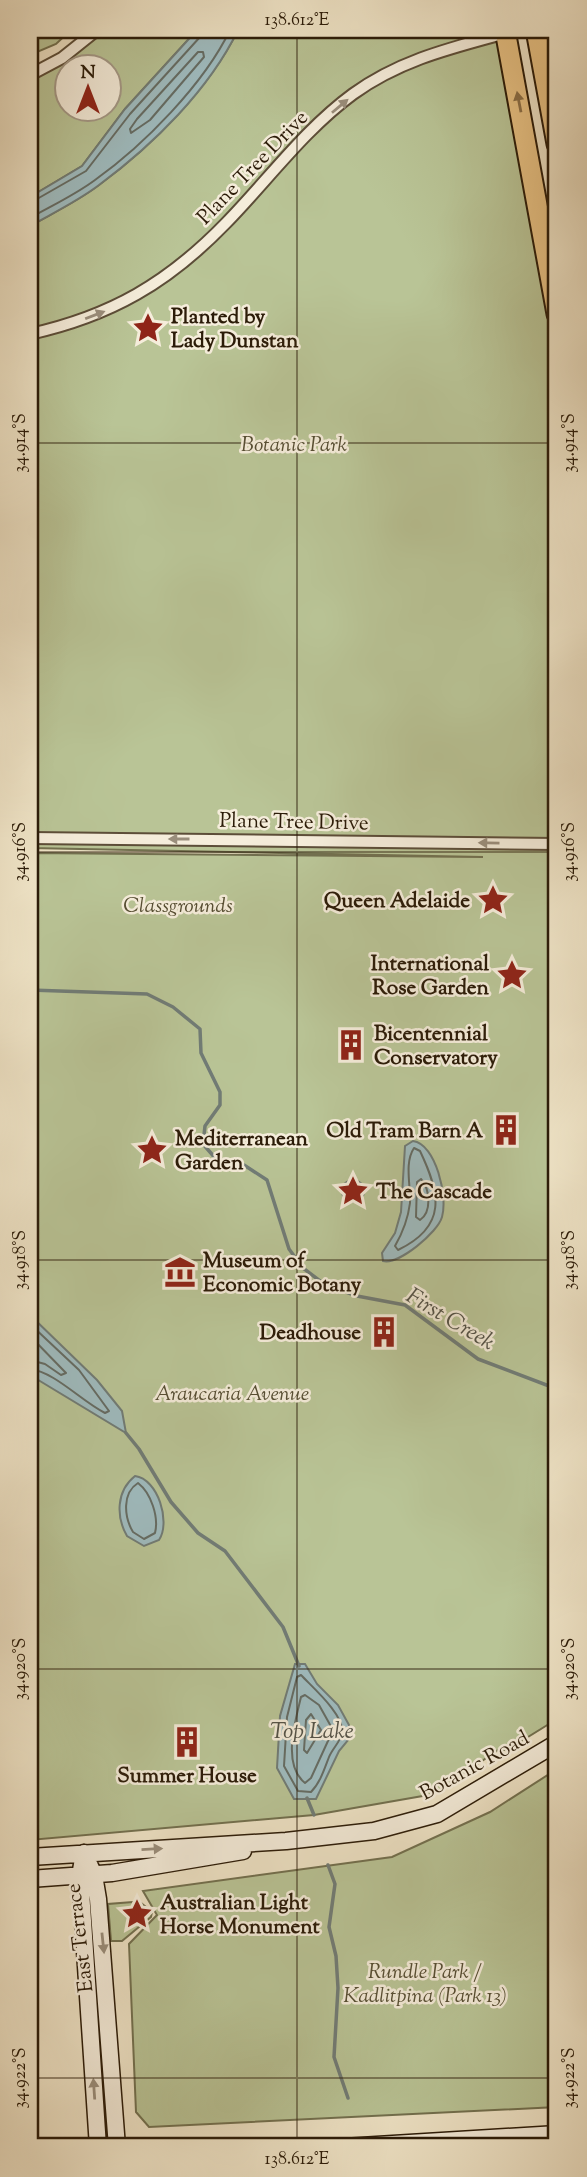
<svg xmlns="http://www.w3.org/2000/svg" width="587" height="2177" viewBox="0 0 587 2177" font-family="'Sorts Mill Goudy',serif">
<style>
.green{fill:#b9c496;stroke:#72704f;stroke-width:2;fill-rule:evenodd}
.water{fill:#9fbcc0;stroke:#717c76;stroke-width:2}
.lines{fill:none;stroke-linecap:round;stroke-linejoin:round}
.shore{stroke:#656c64;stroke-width:2}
.stream{stroke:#717c76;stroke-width:3.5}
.street-casing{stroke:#5c4d38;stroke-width:14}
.secondary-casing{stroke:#2b1b08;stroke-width:19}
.highway-casing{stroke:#2b1b08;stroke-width:23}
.street{stroke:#f5eddb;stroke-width:10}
.secondary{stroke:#f5eddb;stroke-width:16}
.highway{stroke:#e8c284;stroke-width:19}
.oneway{fill:#8a6e46}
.oneway2{fill:#9a8e7c}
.ticks{fill:none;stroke:#2b1b08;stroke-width:2;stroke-opacity:0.45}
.labels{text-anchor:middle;stroke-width:5;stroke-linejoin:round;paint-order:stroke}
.street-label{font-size:21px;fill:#2b1b08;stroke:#f5eddb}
.poi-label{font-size:21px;font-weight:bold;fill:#2b1b08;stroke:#f5eddb;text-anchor:start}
.park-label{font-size:21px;font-style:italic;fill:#564e33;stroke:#f5eddb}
.water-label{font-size:23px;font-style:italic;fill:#545348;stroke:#f5eddb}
.neatline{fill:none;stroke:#2b1b08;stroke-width:2.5}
.ticks-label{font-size:18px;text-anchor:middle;fill:#2b1b08}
</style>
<rect width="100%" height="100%" fill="#efe4c7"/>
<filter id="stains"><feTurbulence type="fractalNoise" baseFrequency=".00286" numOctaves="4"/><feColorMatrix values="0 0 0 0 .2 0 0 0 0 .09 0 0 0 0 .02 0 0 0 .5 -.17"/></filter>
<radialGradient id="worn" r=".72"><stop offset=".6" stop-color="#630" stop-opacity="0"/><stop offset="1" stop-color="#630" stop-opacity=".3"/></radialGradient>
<path class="green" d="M30,30H71L56,44L30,55Z
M102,30H197L125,109L82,166L30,197V80L65,61ZM66,66H108V108H66Z
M238,30H498L557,349V1719L507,1750H498L434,1794L314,1815L30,1840V853L483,857L30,848V226C53,213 78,201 99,185C153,145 208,90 238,30Z
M557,1769V2107L149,2127L136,2112L129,1944L157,1915L143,1891L392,1857L490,1812Z
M133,1902L141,1903L152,1912L151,1917L122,1941H111L108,1904Z"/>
<path class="water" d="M197,30H238C209,90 153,145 99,185C78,201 53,213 30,226V197L82,166L125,109Z
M413,1141C436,1144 448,1197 442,1217C438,1232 399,1265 383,1261L382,1253L395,1233L401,1212L405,1146Z
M342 1191a11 11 0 1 1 22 0a11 11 0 1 1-22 0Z
M30,1315L97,1380L122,1411L126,1433L30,1375Z
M135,1476C158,1479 171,1522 159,1540L144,1546L127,1536C116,1517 116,1491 135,1476Z
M295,1664H305L317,1684L338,1705L349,1725V1739L339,1751L316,1799H294L277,1768L280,1716Z"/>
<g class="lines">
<path class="shore" d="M198,52H203L204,57L150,120L131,133L130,129L137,119Z
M30,203L86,171L130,114L200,37L202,30
M30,218C51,206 75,195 95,180C144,145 204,84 230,30
M414,1148L420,1151C440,1193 448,1226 398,1250L395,1246C403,1232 408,1219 410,1203C411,1186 404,1163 414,1148Z
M421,1179C430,1189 432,1212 420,1220L416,1217L417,1182Z
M30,1324L79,1370L109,1411L105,1413C81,1401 55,1372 30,1369
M30,1336L66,1373L61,1375L45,1364L30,1360
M138,1483C151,1493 159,1517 155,1533L144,1539L133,1532C124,1517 122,1493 138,1483Z
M301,1675C312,1687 345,1715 342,1733C341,1741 332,1749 329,1757C324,1770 320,1783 311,1792L298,1791L284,1766L287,1717L297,1677Z
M305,1695L319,1705L333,1730L311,1778L305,1783C282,1765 295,1722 301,1697Z
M311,1714L321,1730L307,1753L304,1750L306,1720Z"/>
<path class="stream" d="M30,990L147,994L173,1007L200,1029L201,1053L220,1092V1105L205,1126L203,1144L216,1159L244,1165L267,1180L289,1249L303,1268L324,1284L357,1296L405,1305L478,1359L557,1389
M126,1433L139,1449L171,1502L198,1533L225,1551L283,1627L299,1666
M307,1798L314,1815
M328,1865L335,1884L329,1927L336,1956L338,1988L334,2057L348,2098"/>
<defs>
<path id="street" d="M30,75L62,58L97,30
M30,334C111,316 168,283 226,223C268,180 304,130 353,94C400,60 451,48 506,33
M30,838L557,844"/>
<path id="secondary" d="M84,1853L94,1875L98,1899L117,2147
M84,1853L80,1876L98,2147
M30,1857L286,1841L374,1831L437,1814L557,1743
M30,1879L112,1873L243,1851
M344,2147L557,2134"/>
<path id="highway" d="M505,30L557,314
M536,30L557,144"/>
</defs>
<use href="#street" class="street-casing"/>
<use href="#secondary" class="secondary-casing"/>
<use href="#highway" class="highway-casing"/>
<use href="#street" class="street"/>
<use href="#secondary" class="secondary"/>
<use href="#highway" class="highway"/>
</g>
<defs><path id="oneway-solid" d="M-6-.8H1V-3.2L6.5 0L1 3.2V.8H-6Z" transform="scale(1.75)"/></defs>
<use class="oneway" href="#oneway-solid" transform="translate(519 102) rotate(-101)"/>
<g class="oneway2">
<use href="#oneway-solid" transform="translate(340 106) rotate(-40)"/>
<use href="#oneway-solid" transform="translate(95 315) rotate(-21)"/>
<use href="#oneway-solid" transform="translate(179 839) rotate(-180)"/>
<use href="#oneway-solid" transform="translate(489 843) rotate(-179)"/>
<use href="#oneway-solid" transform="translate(152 1849) rotate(-3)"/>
<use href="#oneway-solid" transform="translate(103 1943) rotate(84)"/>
<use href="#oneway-solid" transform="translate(94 2089) rotate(-94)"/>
</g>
<path class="ticks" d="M297,30V2147M30,35H557M30,443H557M30,852H557M30,1260H557M30,1669H557M30,2078H557"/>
<defs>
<symbol id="sight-bare" viewBox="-9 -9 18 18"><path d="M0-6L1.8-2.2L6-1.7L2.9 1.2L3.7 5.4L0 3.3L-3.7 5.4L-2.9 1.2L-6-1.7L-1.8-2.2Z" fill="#8f2418" stroke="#f5eddb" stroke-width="2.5" paint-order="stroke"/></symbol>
<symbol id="building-bare" viewBox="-9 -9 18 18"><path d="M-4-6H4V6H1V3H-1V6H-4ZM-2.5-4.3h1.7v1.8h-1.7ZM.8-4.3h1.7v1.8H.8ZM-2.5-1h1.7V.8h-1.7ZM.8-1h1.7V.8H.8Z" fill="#8f2418" stroke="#f5eddb" stroke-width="2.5" paint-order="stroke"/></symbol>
<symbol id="museum-bare" viewBox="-9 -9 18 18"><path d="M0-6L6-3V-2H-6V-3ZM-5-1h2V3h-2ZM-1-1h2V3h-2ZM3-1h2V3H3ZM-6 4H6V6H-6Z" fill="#8f2418" stroke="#f5eddb" stroke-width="2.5" paint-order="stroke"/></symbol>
</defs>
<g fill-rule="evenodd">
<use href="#sight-bare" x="126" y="306" width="44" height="44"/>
<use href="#sight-bare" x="471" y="878" width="44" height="44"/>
<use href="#sight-bare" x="490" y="953" width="44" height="44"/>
<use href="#building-bare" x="329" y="1023" width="44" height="44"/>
<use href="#building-bare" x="484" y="1108" width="44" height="44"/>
<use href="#sight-bare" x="130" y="1128" width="44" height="44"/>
<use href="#sight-bare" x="331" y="1169" width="44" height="44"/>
<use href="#museum-bare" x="158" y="1250" width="44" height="44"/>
<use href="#building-bare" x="362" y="1310" width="44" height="44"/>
<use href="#building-bare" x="165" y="1720" width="44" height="44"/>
<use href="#sight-bare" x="115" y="1892" width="44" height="44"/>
</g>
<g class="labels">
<g class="street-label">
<text transform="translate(252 167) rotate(-46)" y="7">Plane Tree Drive</text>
<text transform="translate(294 821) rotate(1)" y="7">Plane Tree Drive</text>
<text transform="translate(474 1765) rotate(-29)" y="7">Botanic Road</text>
<text transform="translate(79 1938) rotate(-97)" y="7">East Terrace</text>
</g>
<g class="poi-label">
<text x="171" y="323">Planted by<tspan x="171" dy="24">Lady Dunstan</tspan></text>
<text x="470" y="907" text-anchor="end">Queen Adelaide</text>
<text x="489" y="970" text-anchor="end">International<tspan x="489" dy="24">Rose Garden</tspan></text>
<text x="374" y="1040">Bicentennial<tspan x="374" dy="24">Conservatory</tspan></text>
<text x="483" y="1137" text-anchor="end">Old Tram Barn A</text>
<text x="175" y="1145">Mediterranean<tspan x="175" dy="24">Garden</tspan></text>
<text x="376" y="1198">The Cascade</text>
<text x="203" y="1267">Museum of<tspan x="203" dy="24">Economic Botany</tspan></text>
<text x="361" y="1339" text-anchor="end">Deadhouse</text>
<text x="187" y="1782" text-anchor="middle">Summer House</text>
<text x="160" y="1909">Australian Light<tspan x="160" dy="24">Horse Monument</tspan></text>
</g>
<g class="park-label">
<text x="294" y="451">Botanic Park</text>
<text x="178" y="912">Classgrounds</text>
<text x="232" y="1400">Araucaria Avenue</text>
<text x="425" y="1978">Rundle Park /<tspan x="425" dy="24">Kadlitpina (Park 13)</tspan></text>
</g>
<g class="water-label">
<text transform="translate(451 1318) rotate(31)" y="8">First Creek</text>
<text x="312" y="1738">Top Lake</text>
</g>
</g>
<rect width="587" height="2177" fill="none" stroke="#efe4c7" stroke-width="77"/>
<g transform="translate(88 88)"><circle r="33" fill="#f5eddb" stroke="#a49987" stroke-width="2"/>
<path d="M0-5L12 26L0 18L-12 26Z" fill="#8f2418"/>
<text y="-10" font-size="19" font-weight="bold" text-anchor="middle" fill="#2b1b08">N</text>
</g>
<rect x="38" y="38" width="510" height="2100" class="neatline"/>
<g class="ticks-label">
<text x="297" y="25">138.612°E</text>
<text transform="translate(19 443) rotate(-90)" y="6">34.914°S</text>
<text transform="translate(568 443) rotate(-90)" y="6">34.914°S</text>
<text transform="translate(19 852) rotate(-90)" y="6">34.916°S</text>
<text transform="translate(568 852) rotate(-90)" y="6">34.916°S</text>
<text transform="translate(19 1260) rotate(-90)" y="6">34.918°S</text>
<text transform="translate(568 1260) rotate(-90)" y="6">34.918°S</text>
<text transform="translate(19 1669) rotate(-90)" y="6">34.920°S</text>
<text transform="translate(568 1669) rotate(-90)" y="6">34.920°S</text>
<text transform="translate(19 2078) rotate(-90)" y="6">34.922°S</text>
<text transform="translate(568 2078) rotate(-90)" y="6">34.922°S</text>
<text x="297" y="2164">138.612°E</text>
</g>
<rect width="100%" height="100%" filter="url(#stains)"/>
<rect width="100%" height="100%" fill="url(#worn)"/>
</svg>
